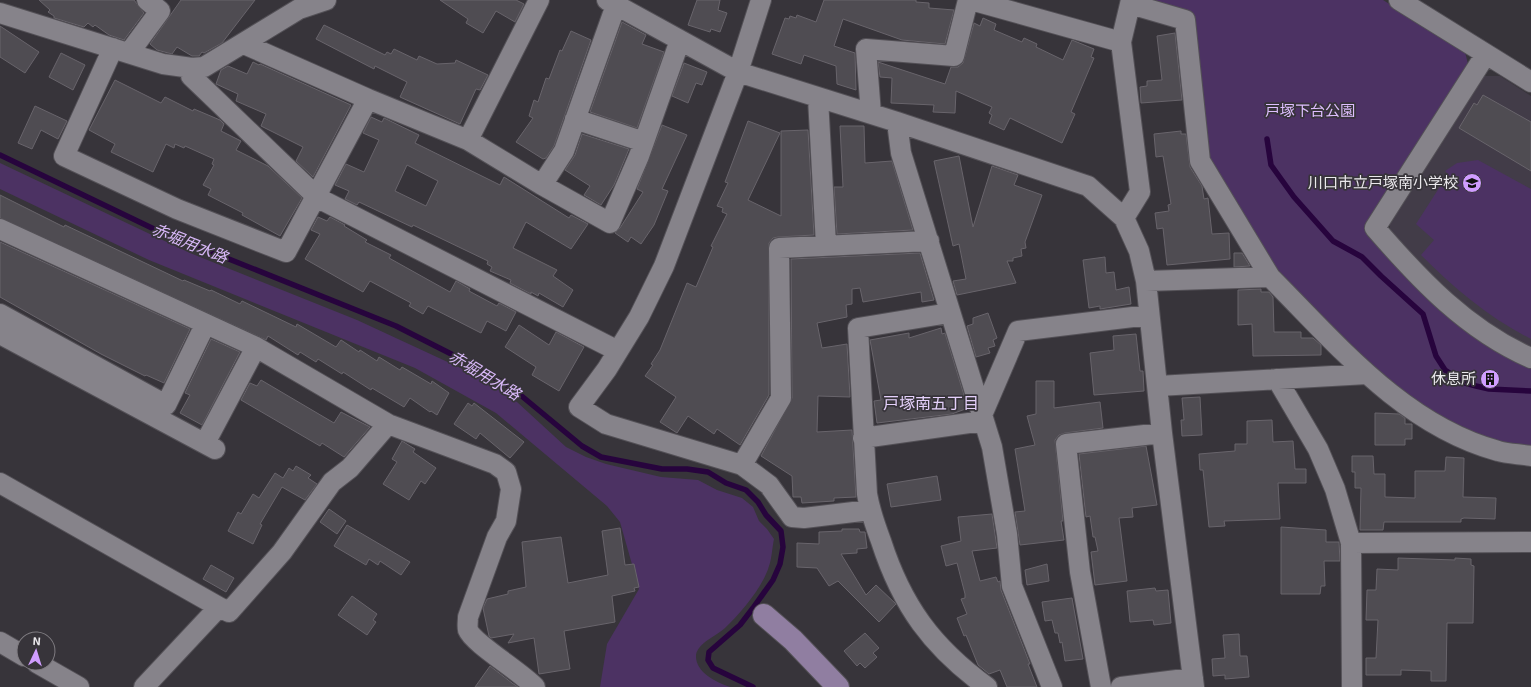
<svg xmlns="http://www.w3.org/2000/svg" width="1531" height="687" viewBox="0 0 1531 687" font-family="'Exo 2','Noto Sans JP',sans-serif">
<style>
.built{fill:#423c48}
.green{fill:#4c3263}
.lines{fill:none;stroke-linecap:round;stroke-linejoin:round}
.stream{stroke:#27043d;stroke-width:5.5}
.building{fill:#4f4c52;stroke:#68646b;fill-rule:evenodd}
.street-casing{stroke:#535056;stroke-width:22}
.secondary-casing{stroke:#535056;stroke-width:24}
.street{stroke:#86838a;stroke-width:20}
.secondary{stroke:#907ea1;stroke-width:22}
.labels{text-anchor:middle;stroke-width:3.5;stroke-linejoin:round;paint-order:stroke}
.park-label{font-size:15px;fill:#debefe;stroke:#37343a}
.poi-label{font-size:15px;fill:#eae8ec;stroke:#37343a;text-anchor:end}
.water-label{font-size:16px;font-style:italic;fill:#d8b8f8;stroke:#37343a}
.neighbourhood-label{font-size:16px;fill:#e4d0fa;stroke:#37343a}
</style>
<rect width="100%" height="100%" fill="#37343a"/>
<path class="built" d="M1482,76H1500L1531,96V348L1511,338L1457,301L1390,234V220Z"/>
<path class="green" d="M1143,0H1383L1465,52L1469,68L1365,230L1414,284L1531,367V449L1491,440L1415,406L1275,274L1205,159L1188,17Z
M1478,160L1531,189V339C1488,317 1455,289 1421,255L1434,240L1416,224L1448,174L1445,171L1457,163Z
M0,163L190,253L357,320L480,377L517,402L566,447L586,457L606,464L661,477L698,480L717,490L742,498L753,507L759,521L767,529L774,539C772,548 772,558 769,566C763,587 740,614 725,628C716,636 698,643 696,655C695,672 716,682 730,687H600L607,644L639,589L620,522L607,506L496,413L415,368L149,260L0,189Z"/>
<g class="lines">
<path class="stream" d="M1267,139L1271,165L1294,197L1333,241L1362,257L1381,276L1423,314L1436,356L1445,370L1465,383L1476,386L1489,389L1531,391
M0,155L154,229L396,326L471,364L512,388L582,446L601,457L662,469H687L708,472L726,483L746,490L758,502L766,515L781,531L783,547L780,564L773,580L753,608L740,625L709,652L708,660L713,668L753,687"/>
</g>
<path class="building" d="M39,0H134L144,13L124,40L109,35L95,25L93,27L88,23L84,27L54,18V16L48,12L50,10Z
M181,0H255L222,43L204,53L202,52L199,56H192L177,47L172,54L157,50L150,44Z
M440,0H516L524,4L515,22L496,11L483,33L466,23L468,19Z
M697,0H720L718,10L727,13L720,32L711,29L710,32L688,25Z
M824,0H916V2L929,3V8L954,10L945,44L902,40L843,19L834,46L855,53L856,90L837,84L836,66L804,55L801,64L772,54L785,18L789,19L790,16L796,18L797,15L816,22Z
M983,18L996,24L994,30L1022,42L1024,38L1037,44L1036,47L1063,60L1072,40L1094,49L1091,57L1094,58L1071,112L1075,114L1062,143L1010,118L1004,130L989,123L992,115L989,113L992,107L956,91L955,113L933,112L934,105L891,103L892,78L880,77L878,62L945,84L951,67H958L963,63L974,23L980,26Z
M622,22L646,35L642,44L664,52L637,128L590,112Z
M324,25L385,55L387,52L391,54L394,49L417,60L419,56L437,64L455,63L456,60L488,75L480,90L476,89L460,124L400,97L407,82L375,66L374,69L316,39Z
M0,26L39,52L25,73L0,57Z
M571,31L591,40L554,146L546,158L543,159L516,142L533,118L529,116L534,100L538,102L546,78L549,79L560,50L562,51Z
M1175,33L1182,100L1141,103L1140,87L1147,86V81L1162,80L1157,36Z
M61,53L85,65L73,90L49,77Z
M253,62L259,65L260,64L351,105L313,177L296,161L303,147L261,126L266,114L236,101L238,94L216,84L221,70L228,66L247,74Z
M684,63L707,72L702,85L696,83L688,103L672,96Z
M115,80L161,103L165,97L193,111L194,109L220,120L224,124L221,131L241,141L236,150L268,166L302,198L280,236L242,215L243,213L208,195L211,189L203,185L214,165L212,164L214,159L185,146L184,148L175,144L174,148L166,144L153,172L111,152L115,144L89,130Z
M1483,95L1531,122V171L1459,128L1474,103L1477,105Z
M35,106L67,121L58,139L41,130L32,149L18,143Z
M371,117L382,122L384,118L419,135L415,143L500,185L504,177L569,218L571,215L588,224L571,249L526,222L513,248L557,270L553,276L573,290L563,307L539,293L538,296L531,292V294L510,283L511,280L490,271L492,267L487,264L488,261L413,225L412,227L359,202L357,205L345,199L349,191L335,185L346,164L364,172L379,140L363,133ZM407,165L438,181L426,206L395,191Z
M748,121L780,133L748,200L781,216V131L808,130L814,235L778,237L773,238L769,243V395L740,445L717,429L714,434L688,416L677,433L660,422L676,397L645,376L653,365L651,364L660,350L687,283L696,287L713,247L711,246L727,214L722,212L723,208L717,206L728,183L725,182Z
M662,125L687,135L662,189L668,191L654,225L641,244L631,237L628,242L615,233L620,228L643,192L637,189Z
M840,126H864L865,163L892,161L913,230L837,234L834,187H843Z
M1181,131V134H1186L1190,167L1202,186L1204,199L1208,198L1212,234L1229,233L1230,259L1167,265L1163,228L1157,229L1155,213L1169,211L1168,205L1171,204L1163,156L1156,157L1154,134Z
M582,134L629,149L614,185L601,205L584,195L590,186L565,170L575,155Z
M959,156L973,227L992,166L1018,175L1014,185L1042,195L1025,242L1026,248L1021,249L1022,256L1013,258V261H1007L1016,283L957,295L953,281L966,279L959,244L953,246L934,161Z
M0,195L64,227L65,225L183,281L184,280L210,291L211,290L240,304L242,301L296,327L297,324L336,347L341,340L359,352L360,350L377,361L379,357L400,370L402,367L431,384L432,381L449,393L437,415L431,411L430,412L410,398L404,407L372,388L371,390L343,372L342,374L318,359L316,362L300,352L298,355L268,336L266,340L0,218Z
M318,217L327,221L330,217L345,225L344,226L367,240L365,242L391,255L389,258L450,292L456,281L470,289L469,291L497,306L499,303L516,312L506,331L487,321L481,333L428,306L423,314L409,306L411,303L370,281L363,292L305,259L320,234L311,230Z
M0,242L190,329L164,383L146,375L145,376L101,354L0,297Z
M920,253L934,300L922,302L921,292L863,302L860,288L852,289V304L846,305L847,317L817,323L822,348L847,344L850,397L818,396L817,432L852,430L856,497L834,498V501L802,503L801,497H793L792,476L761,456L792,398L791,259Z
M1234,253H1242L1250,266L1234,267Z
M1105,257L1106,273L1114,272L1116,290L1129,287L1131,304L1100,309V306L1089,308L1083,260Z
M1261,289V292H1269L1273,297L1274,332H1301V338H1313L1321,345V355L1253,356L1252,324L1238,325V290Z
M988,313L997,338L993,340L995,346L988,348L990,353L976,357L967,326L973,324V318Z
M519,325L549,345L556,332L584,347L559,391L532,375L536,367L505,347Z
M941,328L942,334L945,333L968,408L952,414L877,423L874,401L881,400L870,340L909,333V338Z
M1136,334L1140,371H1143L1144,391L1094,395L1090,353L1114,350L1113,336Z
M211,339L240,352L202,425L180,413L190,395L185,393Z
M261,380L334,423L341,412L370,427L344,457L322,443L320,446L241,400L250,383L257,386Z
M1036,381H1054V408L1100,402L1103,428L1065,433L1059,435L1055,440L1063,521H1061L1064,540L1020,545L1015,512L1025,511L1015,449L1035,445L1027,416L1036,414Z
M1200,397L1202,435L1182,436L1181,420H1184L1182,398Z
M468,403L472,406L474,403L524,442L510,458L480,433L476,439L454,424Z
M1375,413L1399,414L1405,418V424H1412V439H1405V445H1375Z
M1272,420L1273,442L1293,441L1295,469H1306V483H1278L1280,519L1224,521L1225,526L1209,527L1203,470H1200L1199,454L1235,451V444H1247V421Z
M402,441L415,449L413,452L436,468L425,484L421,481L409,500L383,484L397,462L392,459Z
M1146,446L1157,505L1132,508L1133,517L1119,518L1127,581L1095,585L1091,552L1098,551L1095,537H1093L1090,516L1086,517L1079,454Z
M1352,456H1373L1374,474H1385V497L1415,498V471H1445L1446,457L1464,458L1463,497L1496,498L1495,519L1464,518L1461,519V522H1384L1383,530H1360L1361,488H1355V472H1352Z
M296,466L311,475L308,478L317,484L305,500L282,487L260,524L262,525L253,544L228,531L238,512L241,514L253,494L259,498L275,473L283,478L289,468L293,471Z
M937,476L941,500L891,507L887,484Z
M329,509L346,521L337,534L320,522Z
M992,514L997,548L972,551L980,581L996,577L998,582L1000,581L1001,590L1030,664H1028L1037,687H1007L1000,670L989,674L978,665L966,635L964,636L957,618L967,614L961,599L965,598V594L957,563L946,566L941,546L961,541L958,517Z
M347,525L410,562L401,575L380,561L378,565L369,559L366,565L334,546Z
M1281,527L1326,530V542H1339L1340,561H1324L1325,586H1321L1320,594H1281Z
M620,528L625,565L634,564L639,587L634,588L635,591L612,596L615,622L564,631L570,669L539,674L534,638L508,643L514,634L491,638L489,636L483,608L487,599L508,594V591L526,587L522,542L561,537L568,583L608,575L602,531Z
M842,529H859L860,532H865L867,548L857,549V553L841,554L866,595L876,585L896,604L879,622L838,581L829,586L817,568L797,567V543L819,544V532L842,531Z
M1398,558L1455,560V558L1471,559V565L1474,566L1473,623H1447L1446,681H1431V671L1401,670V675H1366V658H1376L1378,620H1366L1367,590H1376L1377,569L1398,570Z
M1047,564L1049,581L1027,585L1025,570Z
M211,565L234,578L226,592L203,579Z
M1155,588L1156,591L1168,590L1171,623L1154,625L1153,620L1130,622L1127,591Z
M352,596L377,614L373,620L376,622L367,635L338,615Z
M1072,598L1083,659L1065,661L1062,642L1060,643L1058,633H1055L1052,620L1045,621L1042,602Z
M865,633L879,648L873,653L877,657L865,668L860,663L857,666L844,651Z
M1239,634L1240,656H1247L1249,677L1225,679V675L1213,676L1212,659L1225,658L1223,635Z
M490,666L512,683L518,687H475Z"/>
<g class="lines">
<defs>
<path id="street" d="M607,0L738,72L897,122L1088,186L1124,218L1139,251L1146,281L1162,433L1194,687
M761,0L738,72L664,266L639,317L607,369L579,407L606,424L742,465L769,485L792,517L804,518L870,510
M971,0L1121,42
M1399,0L1531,82
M1130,4L1185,20L1200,161L1270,277
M0,13L163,64L192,68L191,76L316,196
M244,44L368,99L468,140L542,185L610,223L639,156L680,40
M113,48L64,156L177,209L286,252L368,99
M129,53L160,11L147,0
M1486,54L1375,228C1420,280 1467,330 1531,358
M192,68L204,67L299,9L326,0
M818,98L826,245
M871,114L866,49L954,56L968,0
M575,119L644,142
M897,122L901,153L992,447L1007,534L1012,586L1052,687
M468,140L539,0
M542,185L564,151L616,5
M316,197L618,351
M1124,218L1140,192L1121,42L1131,0
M0,229L254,346L388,424L495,464L506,472L511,489L506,521L497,537L468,617C468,621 467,626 468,630C473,643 521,672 535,687
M1146,281L1270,277C1337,344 1403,425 1498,451C1508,454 1520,454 1531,456
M949,313L858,328L867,494C870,511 875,525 881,541C902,606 932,647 987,687
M0,314L166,405L205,325
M0,334L215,449
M1277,379L1318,449L1335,489L1351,543L1352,687
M1158,386L1367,374
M982,415L1018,331L1149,315
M863,438L983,421
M205,443L256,347
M742,465L781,398L779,248L929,241
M0,483L219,607
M1351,543L1531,542
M0,642L24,656
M37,663L79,687
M144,687L219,607L229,612L282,552L332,482L350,468L388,424
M1101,687L1080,572L1066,444L1162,433
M1121,687L1193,678"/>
<path id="secondary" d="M764,615L793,640L838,687"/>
</defs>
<use href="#street" class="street-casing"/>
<use href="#secondary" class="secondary-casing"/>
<use href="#street" class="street"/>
<use href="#secondary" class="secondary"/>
</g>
<defs>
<symbol id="school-disc" viewBox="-11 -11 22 22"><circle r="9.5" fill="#d09dff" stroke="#37343a"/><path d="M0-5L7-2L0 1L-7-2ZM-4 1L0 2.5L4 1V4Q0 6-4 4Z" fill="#111"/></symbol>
<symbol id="building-disc" viewBox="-11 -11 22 22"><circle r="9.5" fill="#d09dff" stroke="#37343a"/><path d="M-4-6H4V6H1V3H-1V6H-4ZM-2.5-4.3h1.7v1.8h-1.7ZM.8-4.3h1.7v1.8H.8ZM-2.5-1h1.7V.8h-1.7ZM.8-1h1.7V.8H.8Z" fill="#111"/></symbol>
</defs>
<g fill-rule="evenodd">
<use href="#school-disc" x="1461" y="172" width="22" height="22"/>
<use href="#building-disc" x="1479" y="368" width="22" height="22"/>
</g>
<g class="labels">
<g class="park-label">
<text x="1310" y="116">戸塚下台公園</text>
</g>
<g class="poi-label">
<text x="1458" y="188">川口市立戸塚南小学校</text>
<text x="1476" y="384">休息所</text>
</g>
<g class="water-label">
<text transform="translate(190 243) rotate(22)" y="6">赤堀用水路</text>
<text transform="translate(485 375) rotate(31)" y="6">赤堀用水路</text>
</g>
<g class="neighbourhood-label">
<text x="931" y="409">戸塚南五丁目</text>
</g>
</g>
<g transform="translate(36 651) rotate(4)"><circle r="19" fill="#37343a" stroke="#7f7c81"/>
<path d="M0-3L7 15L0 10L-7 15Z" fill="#d09dff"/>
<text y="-6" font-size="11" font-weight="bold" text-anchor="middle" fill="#eae8ec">N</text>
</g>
</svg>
